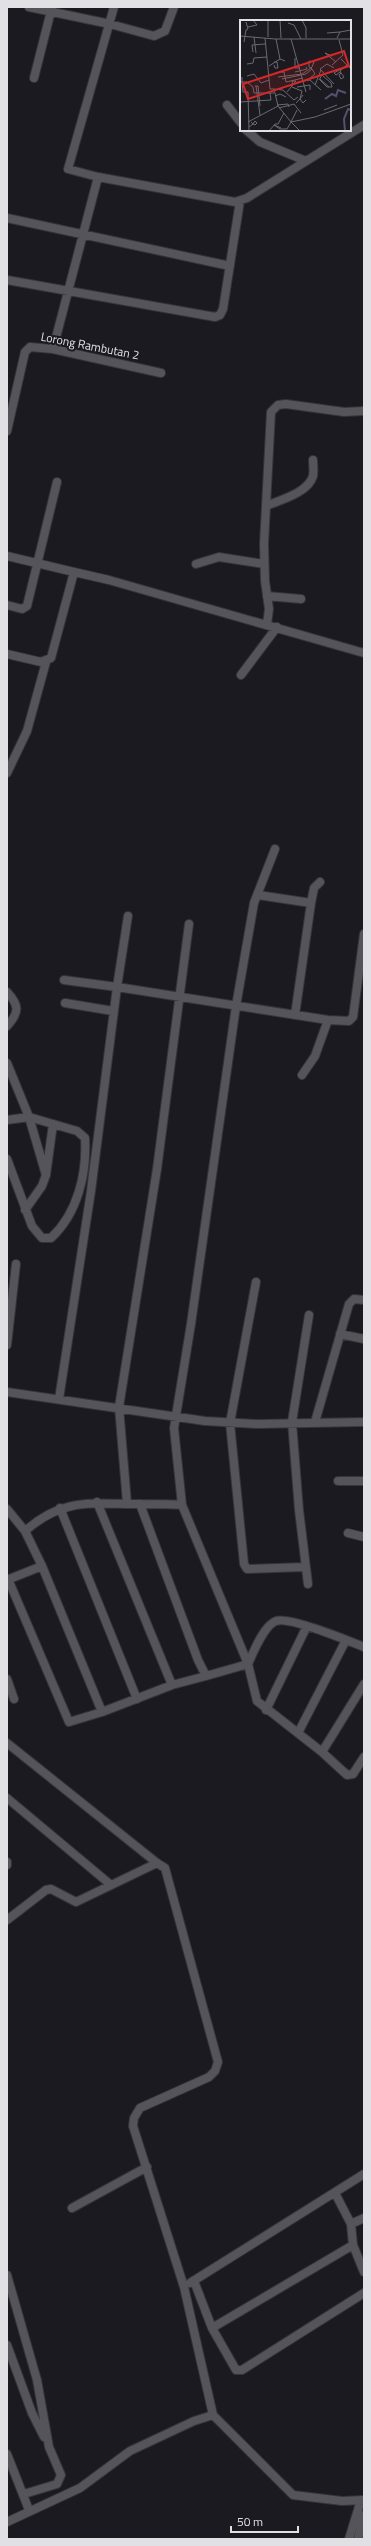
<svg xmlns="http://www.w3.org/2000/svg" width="371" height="2546" viewBox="0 0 371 2546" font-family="'Titillium Web',sans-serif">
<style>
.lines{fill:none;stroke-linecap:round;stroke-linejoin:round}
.minor-casing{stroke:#353539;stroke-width:10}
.minor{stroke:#54545a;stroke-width:8}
.labels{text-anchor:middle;stroke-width:4;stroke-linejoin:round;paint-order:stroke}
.street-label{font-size:12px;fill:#e1e1e5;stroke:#1a1a20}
.inset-river{fill:none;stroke:#53526f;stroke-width:2}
.inset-road{fill:none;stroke:#6a6a6f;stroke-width:1}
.view{fill:#d62828;fill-opacity:0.15;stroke:#d62828;stroke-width:2}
.inset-edge{fill:none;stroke:#e1e1e5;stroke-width:2}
</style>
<rect width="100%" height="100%" fill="#1a1a20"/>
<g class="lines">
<defs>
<path id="minor" d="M29,7L110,24L154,36L165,31L174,7
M34,78L52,7
M227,105L241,123
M246,130L260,142L306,161
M98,177L68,169L114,7
M7,218L230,266
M7,280L215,317L220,315L223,309L240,201
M53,349L98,177L235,202L247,198L364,125
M7,431L25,352L30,347L53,349L161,373
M266,506C280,500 308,493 313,476C314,471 313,464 313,460
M7,556L74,572
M196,564L219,557L264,564
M267,596L301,599
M7,605L22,609L27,606L57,482
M267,624L269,609L265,581L264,544L271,412L278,405L286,404L344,412L364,411
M7,654L41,662L51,658L74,572L109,580L364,653
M241,675L277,627
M7,773L27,731L46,662
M275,849L254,903L236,1006L191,1324L174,1428L182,1505L248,1664L257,1701L322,1752L347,1775L353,1774L364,1757
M258,895L311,903
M64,980L117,987L128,916
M7,992C19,1005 20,1012 7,1026
M65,1003L113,1011
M295,1015L311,903L314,888L320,882
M7,1063L29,1117L46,1175
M302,1075L315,1056L328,1020
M7,1120L29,1117L77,1131L85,1138C87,1173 78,1213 51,1238H42L32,1226L7,1159
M25,1210L42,1186L46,1175L53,1124
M256,1282L230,1423L244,1564L247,1569L305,1567
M340,1334L364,1339
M7,1345L16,1264
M7,1392L205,1421L258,1424L364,1422
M59,1399L91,1191L117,987L328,1020L349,1021L353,1017L364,934
M315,1422L349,1304L354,1299L364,1300
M338,1481H364
M97,1502L172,1685
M127,1503L119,1407L157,1169L189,924
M140,1504L198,1660L206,1676L248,1664C253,1653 264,1625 276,1621C289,1616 349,1641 364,1647
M60,1508L137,1699
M7,1509L25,1531L42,1566L102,1712
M25,1531C64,1497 92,1504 140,1504C154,1504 168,1504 182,1505
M348,1533L364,1537
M8,1579L69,1722L102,1712L172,1685L206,1676
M7,1580L42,1566
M308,1584L299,1510L292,1422L309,1315
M7,1679L14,1699
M266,1710L307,1626
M298,1733L346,1640
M7,1743L157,1863
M322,1752L364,1684
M7,1798L111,1885
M7,1862V1865
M7,1920L46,1890L51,1889L76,1902L157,1863L165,1868L218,2062L215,2071L209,2077L140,2108L134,2118L133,2126L184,2287L213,2415L293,2495L342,2501L364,2500
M335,2193L351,2224L353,2245L364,2272
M72,2208L147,2167
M351,2224L364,2218
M7,2275L37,2380L49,2447L61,2475L57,2484L24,2494
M194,2281L212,2328L236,2370H242L364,2293
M190,2283L364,2174
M212,2328L353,2245
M7,2345L32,2413L44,2437
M7,2454L29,2510
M7,2522L80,2488L130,2451L194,2421L213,2415
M349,2539L361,2500
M358,2539L364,2515"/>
</defs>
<use href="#minor" class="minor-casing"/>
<use href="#minor" class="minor"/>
</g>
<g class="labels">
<g class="street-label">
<text transform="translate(90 346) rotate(11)" y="4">Lorong Rambutan 2</text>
</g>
</g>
<g transform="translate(240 20)">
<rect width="111" height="111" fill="#1a1a20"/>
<path class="inset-river" d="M85,79L92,74L96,76L98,70L106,73M105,111L104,99L108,89L111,90"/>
<path class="inset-road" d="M28,0V17M40,0L41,18M62,0L66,8V18M48,3L54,5L61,19M8,7L17,5L13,0M87,13L100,12M0,16L35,19H111M14,17L16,33M25,18L30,69H34L38,86L51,102L75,97L111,84M97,18L100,12L111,10M36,19L40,39L45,41M51,19L66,72M4,22L6,10L8,9L6,2M13,32L12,25L25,24M92,36L85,33L96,42M55,38V48H60M101,39L111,49M34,42H37L38,48H35L34,45M7,44L13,43L14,38L27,37M92,45L103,35L99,20M29,46L40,39M40,52H44L46,62L63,58M55,52L67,49L66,47M100,52L96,55L94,53L106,46M101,53L99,55L101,59L104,57L101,53L100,51L107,45M7,56L14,54L21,63L29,60M2,57V62H7L13,67L14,73H34M38,57L62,54L71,48L72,47L74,42L69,41V47L71,48L72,49L66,54M70,58L75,54L72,49M42,59L66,54M80,59L89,67M79,60L82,55L91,63M80,60L87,67H92L91,63M0,62H2L3,72H8L9,111M58,62L70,60L81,70M94,64L80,49L87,44L94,48M75,65L81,50M15,66H18L20,86M16,66L20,95M52,67L62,71L60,79L63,75M57,67L70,65V70M34,69L43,70L54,80L58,77M47,72L56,61H52L53,65M35,76L40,74L46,77M0,82L31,80L30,73M56,83L60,79L63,83L66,80M37,85L48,84L49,87M39,88L54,84L61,93M84,90L97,85M8,102L38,86M51,102L57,90M51,102L60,111M9,107L13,104L15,101L17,103L15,105L13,104L11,102M40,109H47L51,102M40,109L34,105L41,108M29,111L35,104H38L44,93"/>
<path class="view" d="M104,31L109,46L8,79L3,64Z"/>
<rect width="111" height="111" class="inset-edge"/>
</g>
<rect width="371" height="2546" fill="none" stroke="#e1e1e5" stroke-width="16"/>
<path d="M231 2526v6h67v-6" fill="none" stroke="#e1e1e5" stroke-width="2"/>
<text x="237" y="2526" font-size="12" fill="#e1e1e5" stroke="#1a1a20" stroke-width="3" paint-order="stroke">50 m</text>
</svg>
